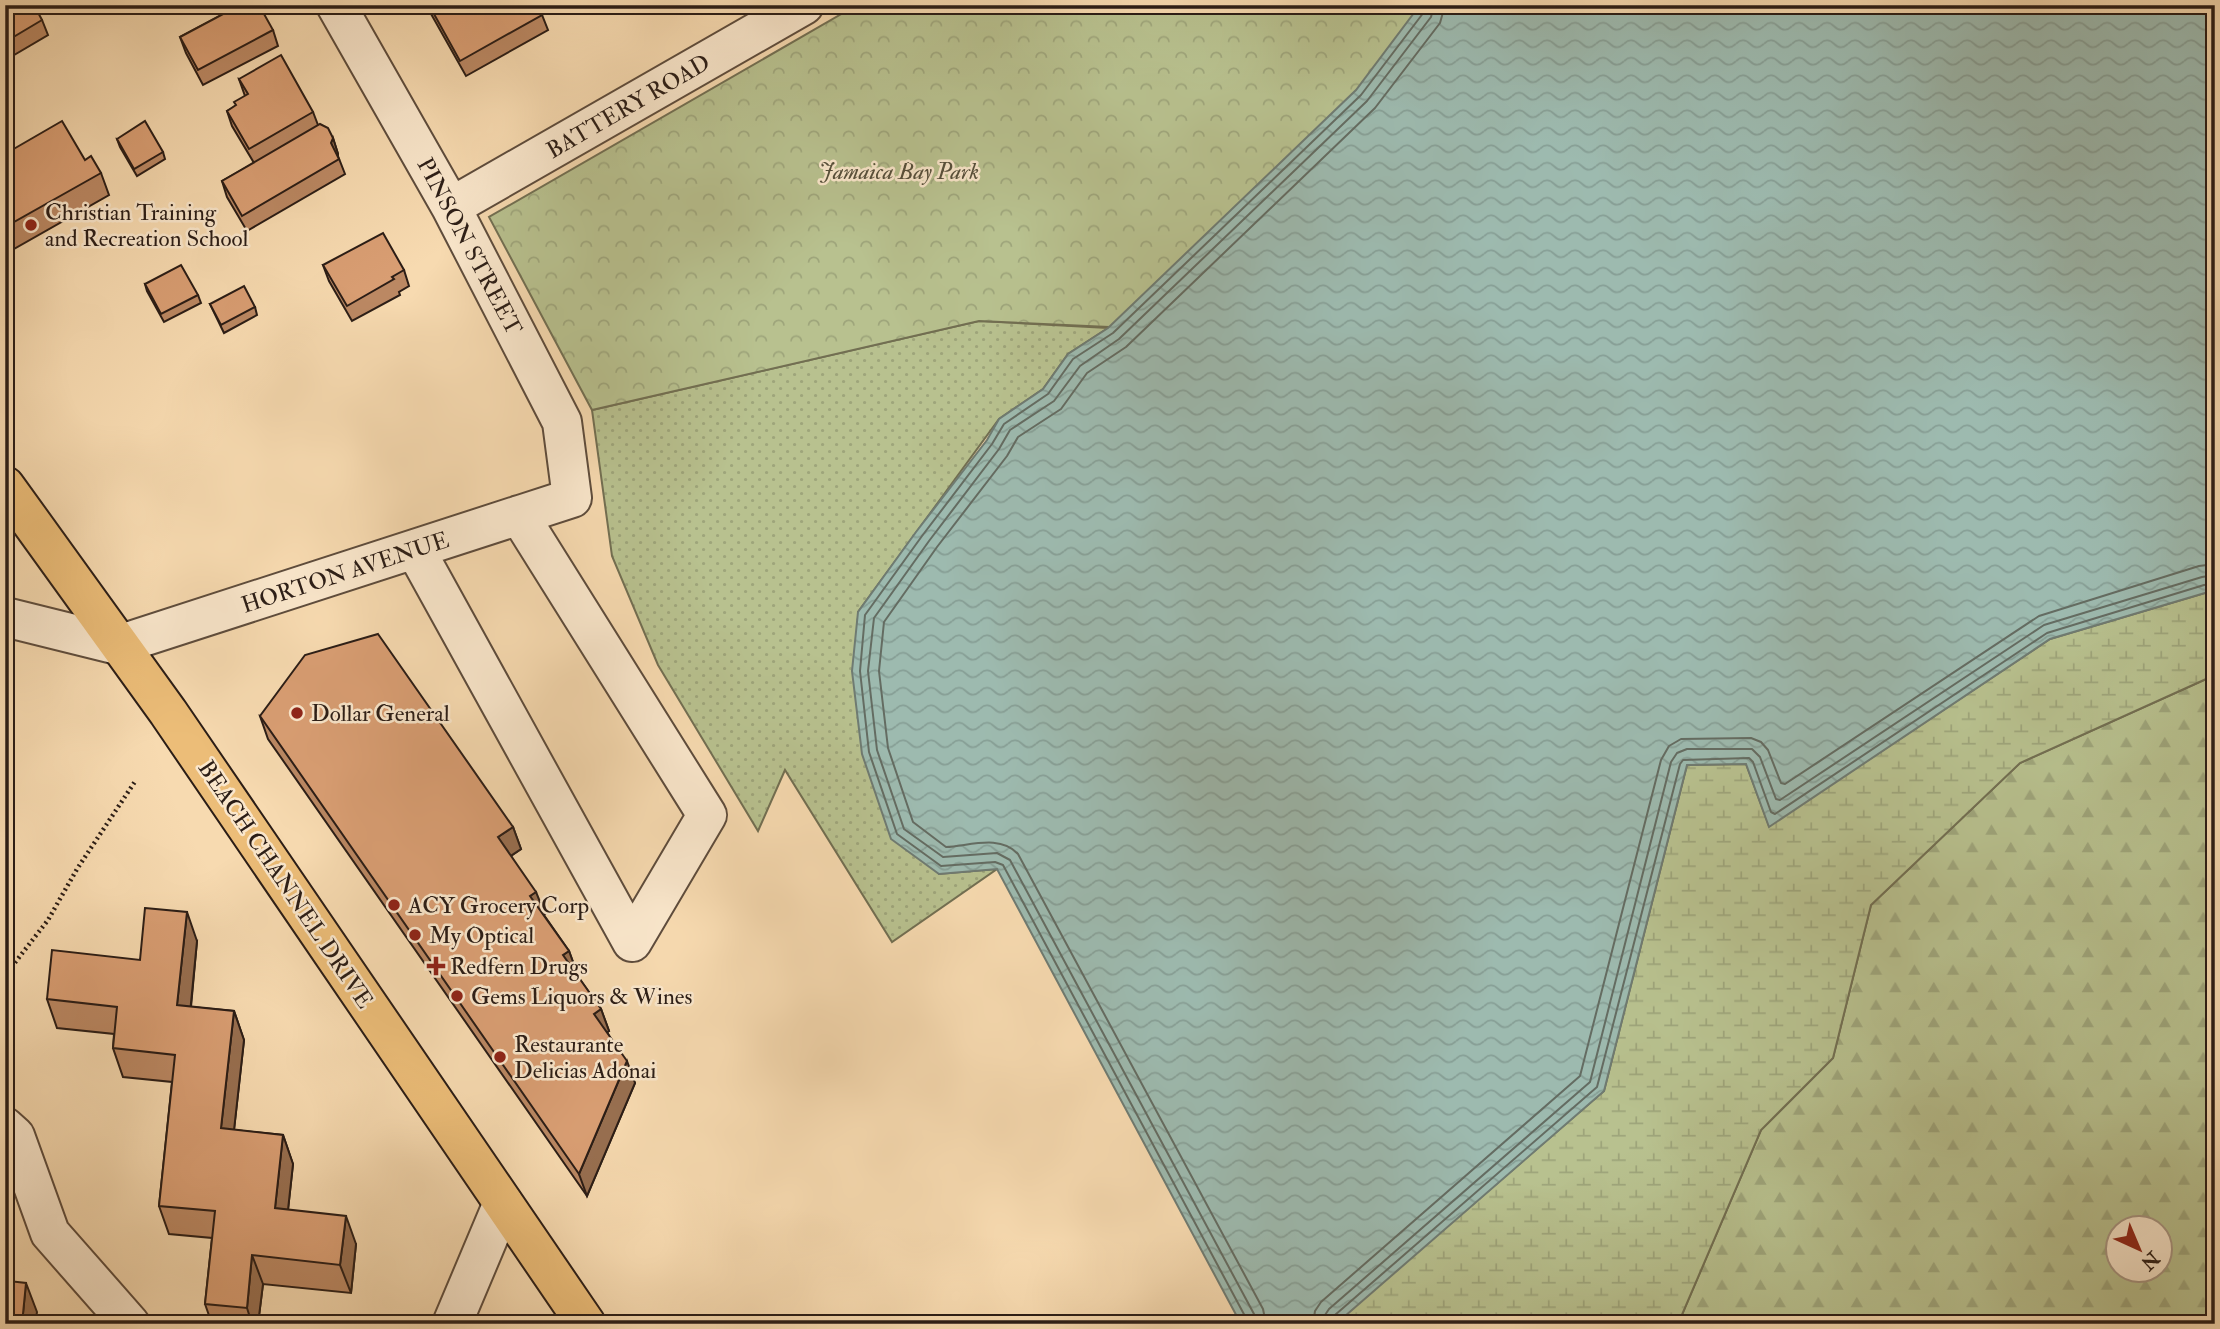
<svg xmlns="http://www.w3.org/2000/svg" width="2220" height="1329" viewBox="0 0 2220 1329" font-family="'IM FELL Double Pica',serif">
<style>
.grass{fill:url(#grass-dots);stroke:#726f52;stroke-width:2}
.forest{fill:url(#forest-firs);stroke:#726f52;stroke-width:2;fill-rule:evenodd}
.wetland{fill:url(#wetland-marsh);stroke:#726f52;stroke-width:2}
.park{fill:url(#park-crowns);stroke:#726f52;stroke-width:2}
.water{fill:url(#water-waves);stroke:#6f7b72;stroke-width:2}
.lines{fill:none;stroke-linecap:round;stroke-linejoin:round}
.shore{stroke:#646c62;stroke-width:2}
.minor-casing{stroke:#5e4c3c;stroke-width:42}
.major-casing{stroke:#2b1d16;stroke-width:42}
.path{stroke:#2b1d16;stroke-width:4.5;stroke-dasharray:2 3.5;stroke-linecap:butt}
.minor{stroke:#fae7cc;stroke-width:38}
.major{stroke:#ecbd78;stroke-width:38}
.wall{fill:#bb8863;stroke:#2b1d16;stroke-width:2}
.shaded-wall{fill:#986f50;stroke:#2b1d16;stroke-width:2}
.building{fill:#d99e73;stroke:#2b1d16;stroke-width:2}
.poi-dot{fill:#8f2418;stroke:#fae7cc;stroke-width:2.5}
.labels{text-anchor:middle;stroke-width:5;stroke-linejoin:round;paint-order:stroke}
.street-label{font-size:23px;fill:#2b1d16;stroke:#fae7cc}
.park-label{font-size:23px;font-style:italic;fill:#554e3a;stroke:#fae7cc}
.poi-label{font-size:23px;fill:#2b1d16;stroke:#fae7cc;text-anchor:start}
</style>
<defs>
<pattern id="grass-dots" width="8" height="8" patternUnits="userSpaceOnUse" patternTransform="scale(1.75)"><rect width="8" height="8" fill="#b8c18f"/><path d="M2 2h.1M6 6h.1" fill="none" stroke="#9ea57b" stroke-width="1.8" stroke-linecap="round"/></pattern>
<pattern id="forest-firs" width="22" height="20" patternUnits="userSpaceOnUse" patternTransform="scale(1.75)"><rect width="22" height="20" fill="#b8c18f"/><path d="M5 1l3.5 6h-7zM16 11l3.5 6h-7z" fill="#9ea57b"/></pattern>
<pattern id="wetland-marsh" width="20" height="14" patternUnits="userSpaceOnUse" patternTransform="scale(1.75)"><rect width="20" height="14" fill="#b8c18f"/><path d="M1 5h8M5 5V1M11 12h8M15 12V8" fill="none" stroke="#9ea57b"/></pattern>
<pattern id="park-crowns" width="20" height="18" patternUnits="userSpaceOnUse" patternTransform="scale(1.75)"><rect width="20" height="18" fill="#b8c18f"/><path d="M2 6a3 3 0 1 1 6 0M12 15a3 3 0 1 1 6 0" fill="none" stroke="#9ea57b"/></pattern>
<pattern id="water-waves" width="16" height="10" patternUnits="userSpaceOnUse" patternTransform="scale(1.75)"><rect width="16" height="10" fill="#9dbaaf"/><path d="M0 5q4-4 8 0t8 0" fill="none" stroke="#879f96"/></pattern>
</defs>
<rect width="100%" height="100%" fill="#f7dab0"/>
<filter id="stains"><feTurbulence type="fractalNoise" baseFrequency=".00286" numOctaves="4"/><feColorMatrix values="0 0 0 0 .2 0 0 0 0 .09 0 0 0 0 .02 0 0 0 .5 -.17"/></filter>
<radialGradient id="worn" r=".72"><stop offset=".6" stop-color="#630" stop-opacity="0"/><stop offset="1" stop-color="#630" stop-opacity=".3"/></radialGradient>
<path class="grass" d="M979,321L1108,328L1068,354L1043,389L999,419L858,612L939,874L997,869L892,942L785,770L758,831L658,665L612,556L592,410Z"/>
<path class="forest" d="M2215,675V1324H1678L1761,1130L1833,1058L1871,905L2020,763ZM2118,1228H2160V1270H2118Z"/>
<path class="wetland" d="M2215,590V675L2020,763L1871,905L1833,1058L1761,1130L1678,1324H1334L1604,1091L1687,765L1746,764L1769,826L2050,639Z"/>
<path class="park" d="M857,5H1697L1241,333L979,321L592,410L489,217Z"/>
<path class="water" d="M1420,5H2215V590L2050,639L1769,827L1746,764L1687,765L1604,1091L1337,1323L1241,1324L997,869L939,874L891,839L862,754L852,671L858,612L916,532L987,440L999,419L1043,389L1068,354L1108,328L1356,90Z"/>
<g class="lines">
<path class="shore" d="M1247,1324L1246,1318L1003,865L995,862L941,866L897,834L869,752L860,671L865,615L922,536L992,444L1004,424L1048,394L1073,359L1113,333L1361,95L1424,12L1425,5
M1256,1324L1254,1314L1010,860L997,853L943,857L904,829L877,750L868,671L874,618L929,541L999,449L1010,430L1054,401L1080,366L1119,339L1367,101L1431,17L1434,5
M1266,1324L1263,1309L1018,854C1000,834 969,846 946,847L913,822L888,748L879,671L884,622L937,547L1007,456L1018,437L1061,409L1087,373L1126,347L1375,108L1440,23L1445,5
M1313,1324L1315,1311L1321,1302L1580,1076L1661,760L1669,746L1681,739L1751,738L1761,742L1768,750L1781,783L1785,784L2039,616L2199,566L2215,564
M1323,1324L1325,1315L1329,1309L1590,1082L1671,762L1677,753L1687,749H1752L1760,757L1776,799L1780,800L2044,625L2202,577L2215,575
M1332,1324L1335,1315L1597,1087L1680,764L1683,760L1749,758L1753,762L1771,812L1775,814L2047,633L2204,585L2215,584"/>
<defs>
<path id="minor" d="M451,207L804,5
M415,549L632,942L707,815L519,515
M5,617L118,645L572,498L562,422L451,207L336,5
M5,1127L15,1136L50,1233L130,1324
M452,1324L503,1203"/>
<path id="major" d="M5,486L168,712L586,1324"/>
</defs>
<use href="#minor" class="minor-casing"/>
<use href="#major" class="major-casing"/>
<path class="path" d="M5,982L10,969L48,920L77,869L136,780"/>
<use href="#minor" class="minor"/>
<use href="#major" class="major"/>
</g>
<path class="wall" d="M5,5L42,20L48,35L9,58L5,53Z
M221,5L273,30L278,46L203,85L186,53L180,37L224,14Z
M426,5H537L542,15L548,30L466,76Z
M239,79L313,112L318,125L333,138L338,154V156L345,174L247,231L227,197L222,181L254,163L232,126L227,111L236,106L245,96Z
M117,139L163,152L165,159L137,176L120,147Z
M5,154L85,160L101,173L109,195L5,254Z
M323,265L404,270L409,286L399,292L400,295L352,321L329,281Z
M145,284L198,295L201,303L164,322L147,291Z
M210,304L255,307L257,315L224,333Z
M260,716L513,827L521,849L511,856L545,914L544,915L569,951L577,973L576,974L601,1009L609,1031L607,1032L635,1083L587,1196L268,739Z
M197,941L191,1007L234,1011L244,1040L234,1130L283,1135L293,1164L288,1210L356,1244L351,1293L263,1284L258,1324H212L205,1304L212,1238L169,1234L159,1206L172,1082L123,1077L113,1048L114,1034L57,1028L47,999L140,960Z"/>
<path class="shaded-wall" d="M333,138L338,154L336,158L331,143Z
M513,827L521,849L506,859L498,837Z
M536,892L545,914L539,918L530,896Z
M187,912L197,941L188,1034L177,1005Z
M569,951L577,973L571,978L563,955Z
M601,1009L609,1031L602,1036L594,1014Z
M234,1011L244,1040L231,1157L221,1128Z
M627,1061L635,1083L587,1196L579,1174Z
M283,1135L293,1164L285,1237L275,1208Z
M346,1216L356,1244L351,1293L340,1265Z
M252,1255L263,1284L258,1324H252L247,1308Z
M26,1283L37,1312L35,1324H22Z"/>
<path class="building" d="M5,5H34L42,20L5,42Z
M221,5H259L273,30L198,70L180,37L225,13Z
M429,5H537L542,15L460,61Z
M281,55L313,112L249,149L227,111L236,105L234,102L248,94L239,79Z
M62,121L85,160L91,156L101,173L5,227V154Z
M145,121L163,152L134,169L117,139Z
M320,124L328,128L333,138L331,143L339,159L242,216L222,181Z
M383,233L404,270L392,277L394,279L347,306L323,265Z
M181,265L198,295L161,314L145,284Z
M244,286L255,307L221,325L210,304Z
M378,634L513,827L498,837L536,892L530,896L569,951L563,955L601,1009L594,1014L627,1061L579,1174L260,716L305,655Z
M145,908L187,912L177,1005L234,1011L221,1128L283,1135L275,1208L346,1216L340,1265L252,1255L247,1308L205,1304L215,1211L159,1206L175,1055L113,1048L117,1007L47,999L52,950L140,960Z
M5,1276H9L8,1281L26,1283L22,1324H5Z"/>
<g class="poi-dot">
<circle cx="31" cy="225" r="7"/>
<circle cx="297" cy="713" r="7"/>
<circle cx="394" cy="905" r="7"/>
<circle cx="415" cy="935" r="7"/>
<path d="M432.5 955.5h7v7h7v7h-7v7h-7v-7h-7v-7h7z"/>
<circle cx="457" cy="996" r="7"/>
<circle cx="500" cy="1057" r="7"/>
</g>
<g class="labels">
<g class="street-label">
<text transform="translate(628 106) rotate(-30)" y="8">BATTERY ROAD</text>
<text transform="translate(470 246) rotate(62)" y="8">PINSON STREET</text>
<text transform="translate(345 572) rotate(-18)" y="8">HORTON AVENUE</text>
<text transform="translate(286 884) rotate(56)" y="8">BEACH CHANNEL DRIVE</text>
</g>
<g class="park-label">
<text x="899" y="179">Jamaica Bay Park</text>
</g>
<g class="poi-label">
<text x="45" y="220">Christian Training<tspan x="45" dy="26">and Recreation School</tspan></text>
<text x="311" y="721">Dollar General</text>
<text x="408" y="913">ACY Grocery Corp</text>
<text x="429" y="943">My Optical</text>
<text x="450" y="974">Redfern Drugs</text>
<text x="471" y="1004">Gems Liquors &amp; Wines</text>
<text x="514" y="1052">Restaurante<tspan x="514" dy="26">Delicias Adonai</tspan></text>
</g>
</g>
<rect width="2220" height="1329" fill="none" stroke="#f7dab0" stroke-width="28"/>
<rect x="7" y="7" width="2206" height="1315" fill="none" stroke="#2b1d16" stroke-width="3.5"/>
<rect x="14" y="14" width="2192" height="1301" fill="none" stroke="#2b1d16" stroke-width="2"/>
<g transform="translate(2139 1249) rotate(136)"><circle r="33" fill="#fae7cc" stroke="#a79683" stroke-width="2"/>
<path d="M0-5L12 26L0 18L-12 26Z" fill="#8f2418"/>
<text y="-10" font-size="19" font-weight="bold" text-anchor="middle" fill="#2b1d16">N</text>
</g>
<rect width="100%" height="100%" filter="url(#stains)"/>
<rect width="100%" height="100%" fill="url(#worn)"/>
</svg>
